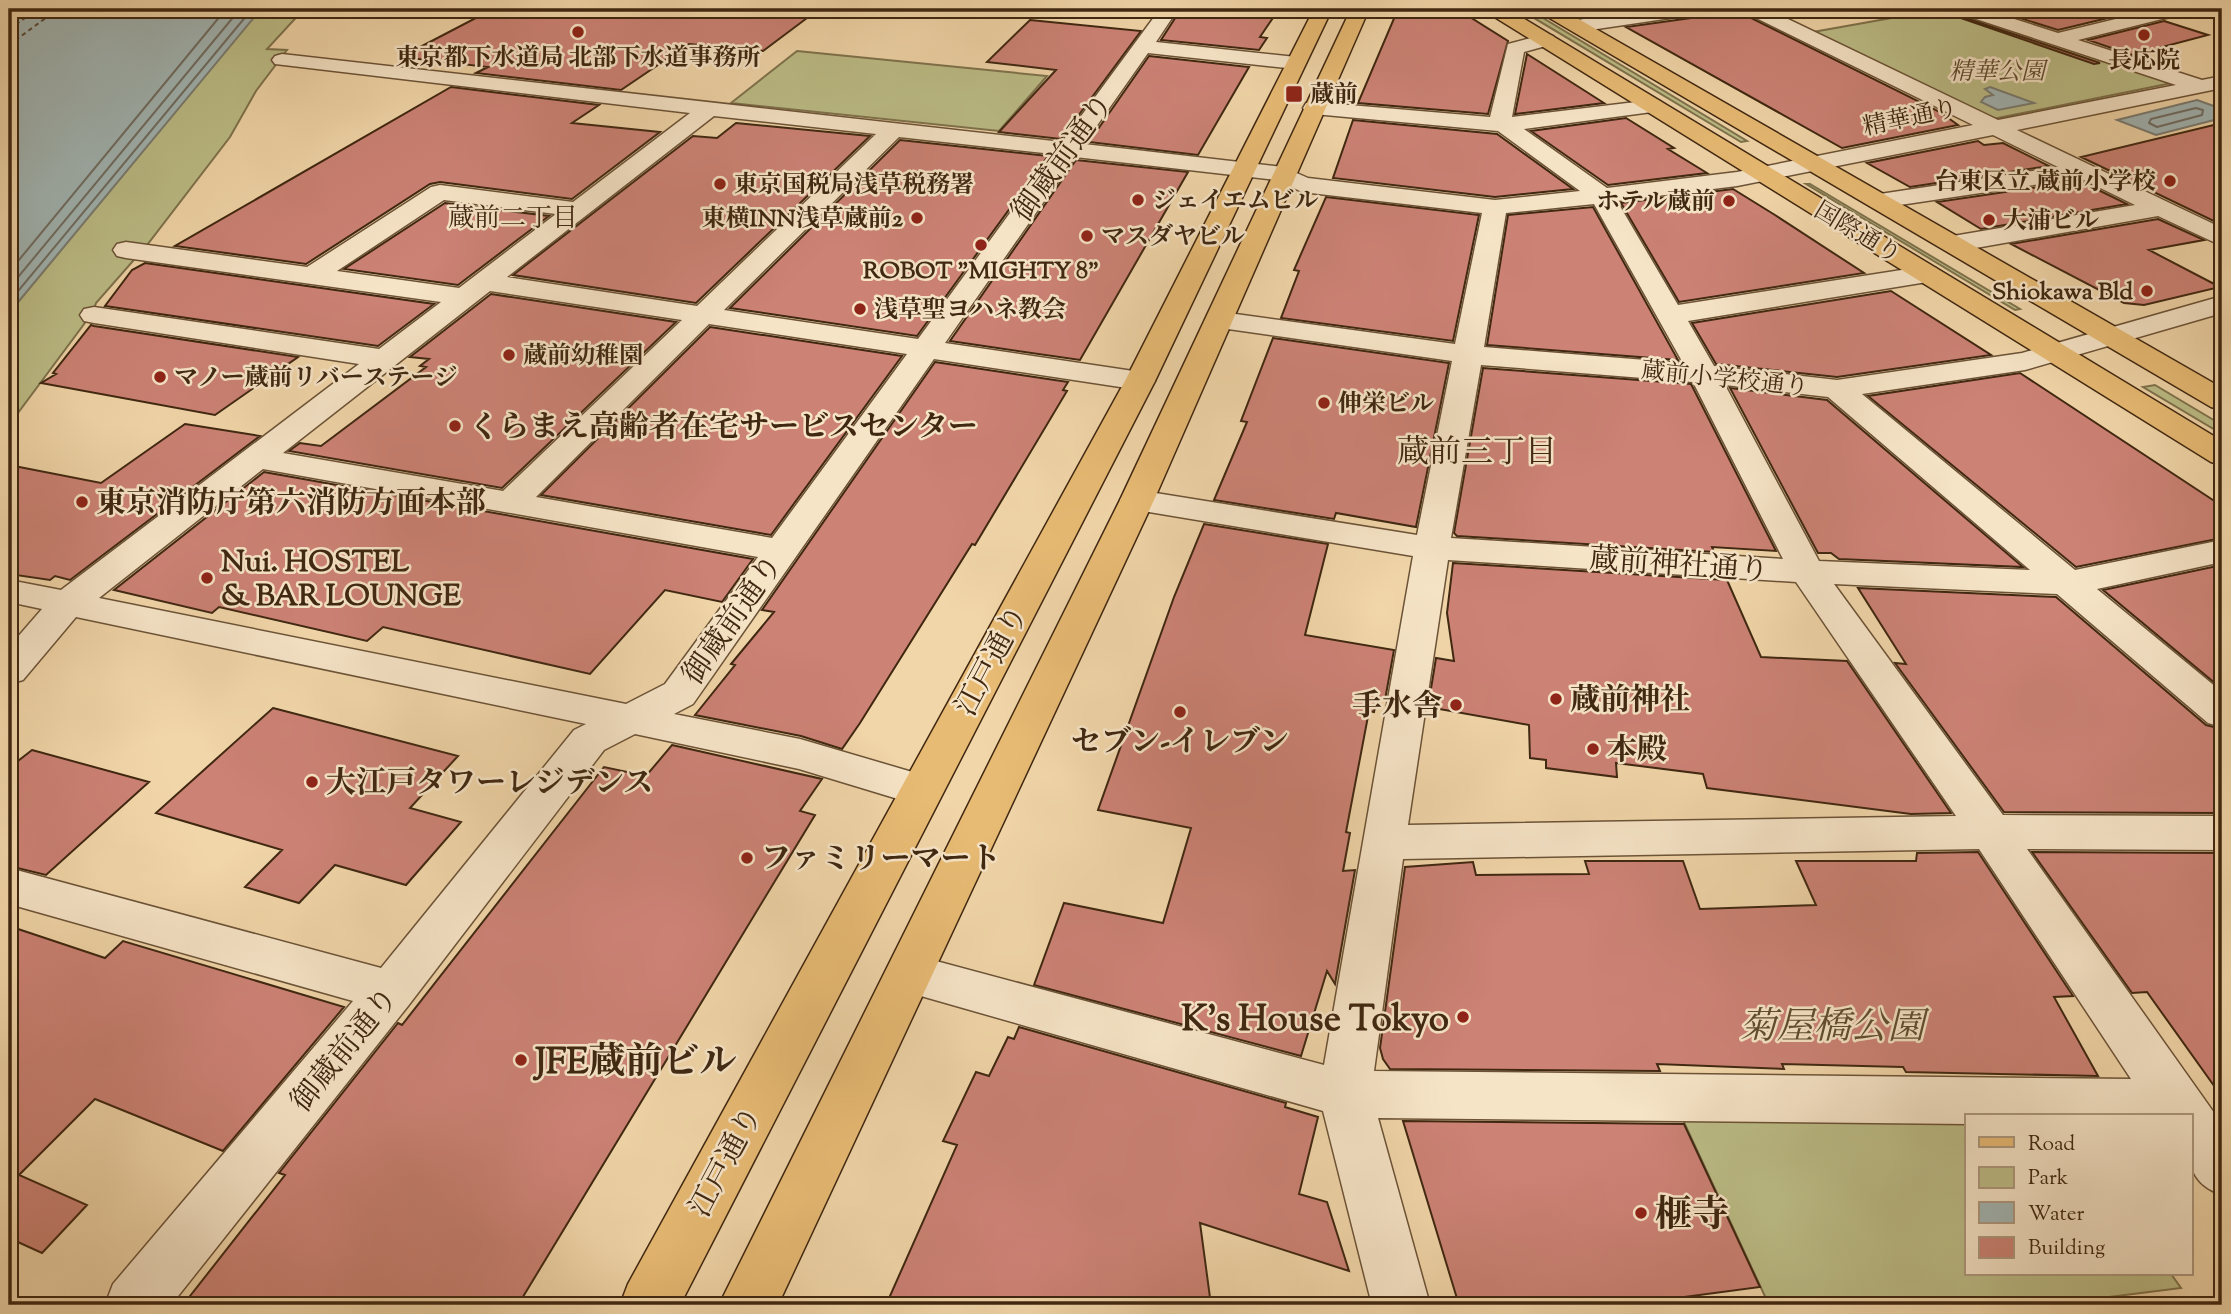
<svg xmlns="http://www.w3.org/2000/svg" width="2231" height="1314" viewBox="0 0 2231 1314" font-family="'Sorts Mill Goudy','Noto Serif JP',serif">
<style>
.green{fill:#bcbd87;stroke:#7e724c;stroke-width:2}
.water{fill:#a1b6b5;stroke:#7a7d73;stroke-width:2}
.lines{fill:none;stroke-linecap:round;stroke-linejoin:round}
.shore{stroke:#706e63;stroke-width:2}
.ferry{stroke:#584b3a;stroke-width:2;stroke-dasharray:4.5 3.5;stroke-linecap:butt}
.building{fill:#cc8275;stroke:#3f2711;stroke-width:2}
.minor-casing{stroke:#6c5337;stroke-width:3}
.major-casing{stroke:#3f2711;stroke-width:3}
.highway-casing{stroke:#3f2711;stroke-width:3}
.minor{fill:#f6e4c7;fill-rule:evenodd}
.major{fill:#e8bb74;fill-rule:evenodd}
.highway{fill:#e8bb74;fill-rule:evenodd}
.poi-dot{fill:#8f2418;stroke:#f6e4c7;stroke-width:2.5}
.labels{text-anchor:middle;stroke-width:5;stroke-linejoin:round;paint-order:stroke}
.far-poi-label{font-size:24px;font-weight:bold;fill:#3f2711;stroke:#f6e4c7;text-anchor:start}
.far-park-label{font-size:24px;font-style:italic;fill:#5e4c2e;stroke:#f6e4c7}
.far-street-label{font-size:24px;fill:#3f2711;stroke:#f6e4c7}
.far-neighbourhood-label{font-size:26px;fill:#3f2711;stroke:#f6e4c7}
.street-label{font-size:30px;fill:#3f2711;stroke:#f6e4c7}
.poi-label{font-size:30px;font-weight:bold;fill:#3f2711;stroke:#f6e4c7;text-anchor:start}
.neighbourhood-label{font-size:32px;fill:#3f2711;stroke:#f6e4c7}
.near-poi-label{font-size:37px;font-weight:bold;fill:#3f2711;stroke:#f6e4c7;text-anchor:start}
.near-park-label{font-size:37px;font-style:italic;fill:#5e4c2e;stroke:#f6e4c7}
</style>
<rect width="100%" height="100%" fill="#f1d6a9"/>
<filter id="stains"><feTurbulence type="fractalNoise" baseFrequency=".00286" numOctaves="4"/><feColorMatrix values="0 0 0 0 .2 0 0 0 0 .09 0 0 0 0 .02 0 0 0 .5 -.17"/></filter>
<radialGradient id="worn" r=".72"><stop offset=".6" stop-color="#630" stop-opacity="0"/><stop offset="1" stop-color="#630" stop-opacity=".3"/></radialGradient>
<path class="green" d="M260,9H304L267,49L287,50L256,91L230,137L147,245L96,303L93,312L9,425V313Z
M1519,9H1528L1747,141L1741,142Z
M1942,9H1949L2172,83L1993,119L1813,32Z
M797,51L1047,76L999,131L731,103Z
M1806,184H1810L2020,309L2015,310Z
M2155,385L2222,425V434L2143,387Z
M1683,1120L1967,1121V1274H2171L2181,1288L2045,1305H1769Z"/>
<path class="water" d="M9,9H261L9,313Z
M1990,87L2034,103L1998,110L1981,102L1985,97L1993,95L1985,89Z
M2197,100L2222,109V118L2156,135L2117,120Z"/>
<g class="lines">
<path class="shore" d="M2196,108L2203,110L2202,115L2157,127L2149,123L2151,119Z
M9,272L226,9
M9,288L240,9
M9,302L252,9"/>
<path class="ferry" d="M9,18L23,9
M9,29L38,9
M9,45L58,9"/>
</g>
<path class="building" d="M493,9H819L763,51L689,44L621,90L476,73L488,67L401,57Z
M1181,9H1279L1260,37L1267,38L1259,50L1161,40Z
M1398,9H1457L1508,41L1488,114L1358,103Z
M1702,9H1741L1745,15L1940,112L1958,125L1842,148L1626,27L1691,18Z
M1991,9H2122L2133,12L2058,30Z
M1955,13L1957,15L2100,63L2094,64L1955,16Z
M1030,20L1141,31L1061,139L999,132L1056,70L987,62Z
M2164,21L2208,35L2132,55L2088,40Z
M1527,54L1604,103L1515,114Z
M1149,56L1249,67L1198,155L1089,142Z
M451,87L599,105L572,123L660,132L572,199L440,182L430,184L306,264L175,246Z
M1626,118L1674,148L1668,149L1707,173L1608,185L1531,131Z
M1353,120L1497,134L1573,189L1495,197L1333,178Z
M736,123L870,136L696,303L513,275L693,136L717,138Z
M2222,123V225L2081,157Z
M900,140L1048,156L917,336L730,308Z
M1978,141L1984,145L2003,143L2049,166L1910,187L1867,163Z
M1076,160L1188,172L1080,360L950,341Z
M2080,181L2127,204L1981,229L1937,202Z
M1733,189L1775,215L1864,273L1679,302L1621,203Z
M1326,197L1479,215L1453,341L1281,318L1299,271L1294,270Z
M445,203L549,216L458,285L344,269Z
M1593,207L1678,360L1487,345L1508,215Z
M2158,219L2204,240L2149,250L2220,287L2144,305L2124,303L2011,244Z
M145,263L434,304L378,346L105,306L132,270Z
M1891,291L1991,355L1837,377L1716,364L1692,323Z
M491,294L676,322L502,488L289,451L300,443L321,446L426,367L420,366L429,359L410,357Z
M91,325L94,326L298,357L215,415L41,383L56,374L53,373Z
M710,327L902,356L771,535L541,495Z
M1273,338L1449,363L1416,527L1336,513L1334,519L1214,500L1247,422L1241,421Z
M935,362L1068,382L1063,390L1067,391L975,545L972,544L860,723L842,749L801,736L695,715L735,665L731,664L774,612L762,610Z
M1483,368L1691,384L1776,551L1712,547L1714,552L1457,536L1454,533Z
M2020,373L2222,506V538L2076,567L1868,396Z
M1730,388L1827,400L2023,567L1839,559L1831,553H1818Z
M185,424L260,436L70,580L55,576L50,580L9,574V465L101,483Z
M264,472L753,559L722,602L665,590L590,674L383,627L367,641L219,607L212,613L114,590Z
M1204,524L1328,544L1305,635L1394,650L1385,700L1377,698L1374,712L1369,711L1346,832L1350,833L1343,871L1355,870L1335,984L1327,971L1301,1056L1034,985L1064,903L1163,923L1191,828L1098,810L1174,597Z
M1453,563L1727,580L1761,657L1847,661L1951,813L1911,814L1707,788L1703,774L1616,763L1617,777L1546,768V760L1530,758L1529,725L1428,707L1436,658L1454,661L1447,613Z
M2222,565V689L2103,590Z
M1858,588L2056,597L2206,725L2222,729V813L2004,812L1895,663L1906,664Z
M273,708L458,756L410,808L461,822L406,885L335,865L299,903L245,887L282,850L156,813Z
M672,745L822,779L800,811L815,815L518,1305H183L285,1175L279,1173L398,1023L402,1025L604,767L646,776Z
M32,750L149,782L46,875L9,866V768Z
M1978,852L2073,996L2054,997L2098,1076L1906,1072L1903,1067L1782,1064L1784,1069L1657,1064L1660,1071L1390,1069L1383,1059L1380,1048L1405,867L1473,862L1476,875L1589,874L1585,861H1683L1700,909L1816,905L1796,861H1916L1917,853Z
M2032,852L2222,853V1097L2147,992L2132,993Z
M9,926L105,958L123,941L344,1007L223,1151L95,1099L19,1175L87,1205L42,1253L9,1238Z
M1019,1027L1286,1103L1285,1107L1318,1117L1299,1194L1327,1202L1349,1271L1200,1223L1211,1305H886L957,1145L943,1141L976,1072L989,1076L1008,1037L1014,1039Z
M1403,1121L1684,1124L1760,1287L1624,1305H1459Z"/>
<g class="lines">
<defs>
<path id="minor" d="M1160,9H1178L1156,42L1296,57L1303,59L1306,63L1303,67L1296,69L1148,53L1084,144L1283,167L1308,178L1495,200L1580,191L1498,131L1314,114L1306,113L1303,108L1306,103L1314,102L1490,117L1508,44L1546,34L1553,36L1556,40L1553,44L1524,52L1512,117L1652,100L1660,101L1663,106L1660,111L1652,112L1524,129L1607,188L1737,172L1973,125L1746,13L1744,9H1767L1998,120L2176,85L1958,13L1956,9H1983L2058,33L2157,9H2188L2186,13L2078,40L2202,80L2222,76V88L2017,130L2222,228V246L2158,216L1953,252L1944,249L1940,244L1944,239L1953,236L2135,205L2080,178L1880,208L1871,206L1868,201L1871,196L1880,194L2058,167L1993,135L1737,186L1617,201L1678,305L1927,266L1936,268L1940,274L1936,280L1927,282L1688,321L1714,366L1837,380L2022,353L2222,296V313L2025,370L1862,394L2075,570L2222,540V562L2097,589L2222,692V727L2208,723L2057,594L1834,584L2003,815L2222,816V850L2027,849L2222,1124V1195C2181,1180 2191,1153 2191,1116H1967V1124L1378,1118L1430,1305H1372L1323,1111L893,988L886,974L893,960L910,954L1324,1065L1413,556L1137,510L1125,507L1120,500L1125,493L1137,490L1417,535L1452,361L1221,328L1211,326L1207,320L1211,314L1221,312L1455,344L1482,213L1302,192L1277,180L1075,157L945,343L1140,372L1151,375L1155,381L1151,387L1140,390L934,359L693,704L674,714L800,739L936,779L942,790L936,801L921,806L799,769L635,734L604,750L408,1006L171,1305H105L113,1284L353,1001L9,904V868L381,968L574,730L586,724L76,617L23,680L9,684V647L42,609L9,602V580L61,590L359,364L94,323L84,321L80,315L84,309L94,307L379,349L441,302L126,258L117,256L113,250L117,244L126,242L307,267L431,187L440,185L573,202L690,113L275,64L272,60L275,56L282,54L1062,142ZM714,116L876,134L697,306L507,277ZM899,137L1053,154L918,339L724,310ZM444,200L556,214L459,288L337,271ZM1594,204L1683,363L1484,347L1506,213ZM490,291L682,320L503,491L283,453ZM709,324L907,354L772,538L536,497ZM1481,365L1693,382L1783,559L1451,538ZM1725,385L1828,397L2030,570L1819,561ZM263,469L758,557L665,684L626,704L99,598ZM1448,560L1796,582L1956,816L1408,825ZM1979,849L2131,1079L1374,1071L1403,859Z
M1655,9H1700L1691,15L1577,32L1567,26L1577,20Z"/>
<path id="major" d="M1486,9H1508L2222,441V465L2211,462L1488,13Z
M1539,9H1561L2222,388V410L2211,407L1541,13Z"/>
<path id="highway" d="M1314,9H1332L1155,381L680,1305H620L628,1284L1125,381Z
M1351,9H1369L1154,500L778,1305H719L1120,500Z"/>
</defs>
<use href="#minor" class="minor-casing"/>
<use href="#major" class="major-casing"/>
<use href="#highway" class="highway-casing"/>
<use href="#minor" class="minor"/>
<use href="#major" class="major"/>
<use href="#highway" class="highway"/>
</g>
<g class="poi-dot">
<circle cx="578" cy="32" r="7"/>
<circle cx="2144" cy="35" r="7"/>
<rect x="1285" y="85" width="18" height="18" rx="3.5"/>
<circle cx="2170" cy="181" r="7"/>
<circle cx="720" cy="184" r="7"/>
<circle cx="1138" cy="200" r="7"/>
<circle cx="1729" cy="201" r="7"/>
<circle cx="917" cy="218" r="7"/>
<circle cx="1989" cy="220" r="7"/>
<circle cx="1087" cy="236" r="7"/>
<circle cx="981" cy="245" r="7"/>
<circle cx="2147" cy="291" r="7"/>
<circle cx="860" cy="309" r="7"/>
<circle cx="509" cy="355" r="7"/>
<circle cx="160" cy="377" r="7"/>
<circle cx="1324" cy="403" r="7"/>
<circle cx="455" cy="426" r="7"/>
<circle cx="82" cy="502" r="7"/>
<circle cx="207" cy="578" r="7"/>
<circle cx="1556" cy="699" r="7"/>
<circle cx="1456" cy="705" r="7"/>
<circle cx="1180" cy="712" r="7"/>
<circle cx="1593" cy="749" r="7"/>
<circle cx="312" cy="782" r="7"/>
<circle cx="747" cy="858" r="7"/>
<circle cx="1463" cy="1017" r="7"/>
<circle cx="521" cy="1060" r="7"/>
<circle cx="1641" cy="1213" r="7"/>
</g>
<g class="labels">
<g class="far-poi-label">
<text x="578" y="65" text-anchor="middle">東京都下水道局 北部下水道事務所</text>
<text x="2144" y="68" text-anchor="middle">長応院</text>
<text x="1310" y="102">蔵前</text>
<text x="2156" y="189" text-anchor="end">台東区立 蔵前小学校</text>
<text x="734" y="192">東京国税局浅草税務署</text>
<text x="1152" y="208">ジェイエムビル</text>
<text x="1715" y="209" text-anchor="end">ホテル蔵前</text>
<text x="903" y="226" text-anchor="end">東横INN浅草蔵前2</text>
<text x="2003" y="228">大浦ビル</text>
<text x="1101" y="244">マスダヤビル</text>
<text x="981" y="278" text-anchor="middle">ROBOT "MIGHTY 8"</text>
<text x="2133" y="299" text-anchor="end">Shiokawa Bld</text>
<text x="874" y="317">浅草聖ヨハネ教会</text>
<text x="523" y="363">蔵前幼稚園</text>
<text x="174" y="385">マノー蔵前リバーステージ</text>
<text x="1338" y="411">伸栄ビル</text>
</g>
<g class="far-park-label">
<text x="1997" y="79">精華公園</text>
</g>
<g class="far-street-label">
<text transform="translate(1910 117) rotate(-12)" y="8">精華通り</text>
<text transform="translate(1858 232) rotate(31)" y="8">国際通り</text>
<text transform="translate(1725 378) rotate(6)" y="8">蔵前小学校通り</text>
</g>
<g class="far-neighbourhood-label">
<text x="513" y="226">蔵前二丁目</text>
</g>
<g class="street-label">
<text transform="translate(1062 157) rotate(-54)" y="10">御蔵前通り</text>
<text transform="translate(1679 564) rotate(4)" y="10">蔵前神社通り</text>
<text transform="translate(732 619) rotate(-55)" y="10">御蔵前通り</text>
<text transform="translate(991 660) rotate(-62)" y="10">江戸通り</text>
<text transform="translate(344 1049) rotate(-51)" y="10">御蔵前通り</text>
<text transform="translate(725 1161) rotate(-62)" y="10">江戸通り</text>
</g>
<g class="poi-label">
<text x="469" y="436">くらまえ高齢者在宅サービスセンター</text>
<text x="96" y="512">東京消防庁第六消防方面本部</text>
<text x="221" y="571">Nui. HOSTEL<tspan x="221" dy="34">&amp; BAR LOUNGE</tspan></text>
<text x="1570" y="709">蔵前神社</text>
<text x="1442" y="715" text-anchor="end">手水舎</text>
<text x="1180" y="751" text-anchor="middle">セブン-イレブン</text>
<text x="1607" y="759">本殿</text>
<text x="326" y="792">大江戸タワーレジデンス</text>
<text x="761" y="868">ファミリーマート</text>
</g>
<g class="neighbourhood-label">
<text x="1477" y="462">蔵前三丁目</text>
</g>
<g class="near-poi-label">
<text x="1449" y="1030" text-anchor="end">K's House Tokyo</text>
<text x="535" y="1073">JFE蔵前ビル</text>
<text x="1655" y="1226">榧寺</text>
</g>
<g class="near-park-label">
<text x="1832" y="1038">菊屋橋公園</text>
</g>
</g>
<rect width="2231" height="1314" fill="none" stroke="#f1d6a9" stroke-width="35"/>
<rect x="10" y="10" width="2210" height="1293" fill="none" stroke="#3f2711" stroke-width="3.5"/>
<rect x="18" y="18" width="2196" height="1279" fill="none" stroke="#3f2711" stroke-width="2"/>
<rect x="1965" y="1114" width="228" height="161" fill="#f6e4c7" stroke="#ad987e" stroke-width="2"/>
<rect x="1979" y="1137" width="35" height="10" fill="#e8bb74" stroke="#ad987e" stroke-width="2"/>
<text x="2028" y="1150" font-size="21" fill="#3f2711">Road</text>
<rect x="1979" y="1167" width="35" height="21" fill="#bcbd87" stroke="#ad987e" stroke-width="2"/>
<text x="2028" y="1184" font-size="21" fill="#3f2711">Park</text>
<rect x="1979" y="1202" width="35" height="21" fill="#a1b6b5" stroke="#ad987e" stroke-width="2"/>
<text x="2028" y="1220" font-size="21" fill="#3f2711">Water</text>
<rect x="1979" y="1237" width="35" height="21" fill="#cc8275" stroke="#ad987e" stroke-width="2"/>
<text x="2028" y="1254" font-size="21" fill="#3f2711">Building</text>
<rect width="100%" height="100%" filter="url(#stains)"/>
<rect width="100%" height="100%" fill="url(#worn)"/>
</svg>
